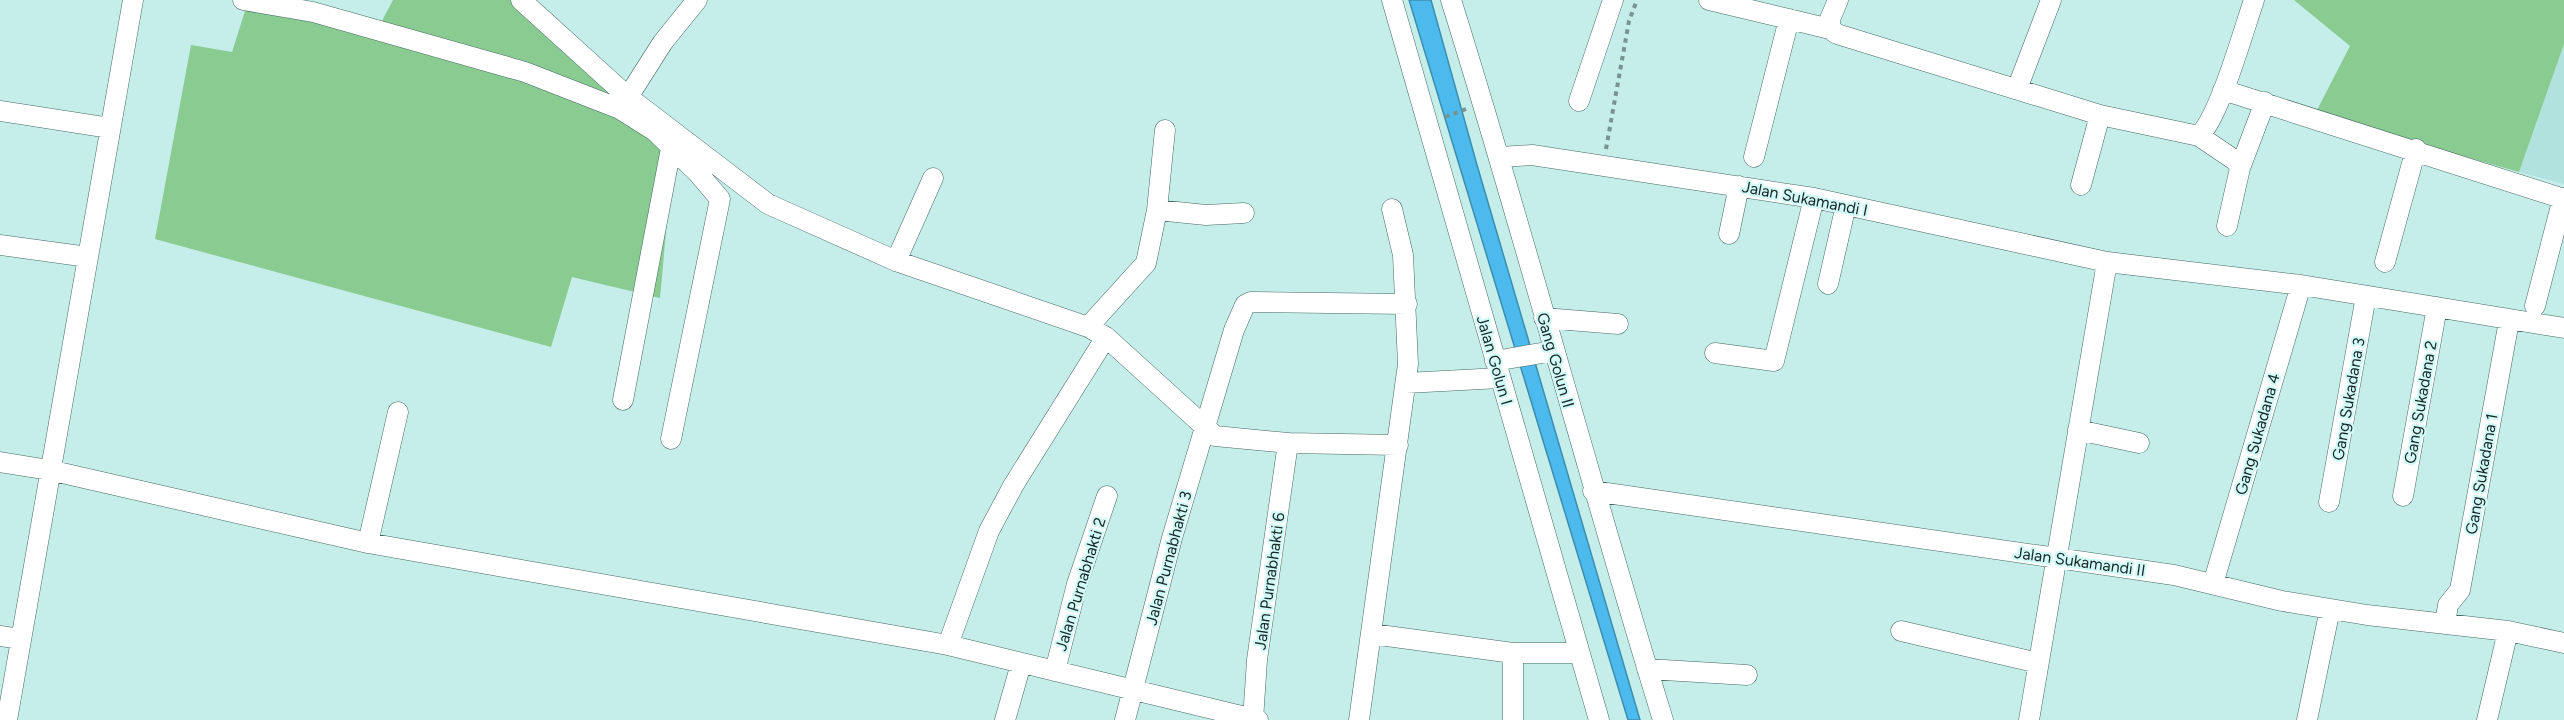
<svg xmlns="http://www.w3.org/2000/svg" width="2564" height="720" viewBox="0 0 2564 720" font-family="Figtree,sans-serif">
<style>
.built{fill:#b1e2dd}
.green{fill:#89cb90}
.water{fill:#4cbaec;stroke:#3c8eb1;stroke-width:1.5}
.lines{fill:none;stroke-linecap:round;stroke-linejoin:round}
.minor-casing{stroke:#446865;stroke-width:21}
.path{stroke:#779491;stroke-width:4;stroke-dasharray:4.5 4.5;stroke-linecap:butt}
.minor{stroke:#fff;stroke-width:20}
.labels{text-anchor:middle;stroke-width:4.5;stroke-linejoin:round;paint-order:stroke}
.street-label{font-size:16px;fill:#182726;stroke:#d2faf6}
</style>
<rect width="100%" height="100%" fill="#c5ede9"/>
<path class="built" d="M2564,44V184L2519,172Z"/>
<path class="green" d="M393,0H517L675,133L660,298L572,277L551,347L155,239L191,45L232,52L246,8L375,34Z
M2294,0H2564V44L2519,172L2315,114L2350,46Z"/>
<path class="water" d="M1409,0H1431L1477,165L1640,720H1628Z"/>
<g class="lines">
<defs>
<path id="minor" d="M243,0L313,12L525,72L620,109L655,131L697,172L720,199L671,439
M521,0L628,97L768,204L896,261L1088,327L1106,337L1215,436L1288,443L1398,445
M1392,0L1599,720
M1451,0C1526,239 1589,481 1663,720
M1709,0L1830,29L1837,34L2100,115L2199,136L2236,161L2240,168
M1830,29V19L1838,0
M2017,89L2051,0
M2223,90L2564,199
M628,97L663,42L697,0
M1579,101L1613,0
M0,111L110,128
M2199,136C2220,115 2243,32 2254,0
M1500,157L1532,155L1814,198L2107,262L2301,285L2564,328
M1754,157L1789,19
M2081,185L2100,115
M1157,210L1206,215L1244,213
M2227,226L2240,168L2265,102
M1729,234L1739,186
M0,245L88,257
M896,261L933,178
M2385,262L2416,149
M1828,284L1846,205
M2535,306L2563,198
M1544,318L1618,324
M1088,327L1146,263L1157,210L1165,130
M1715,353L1774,361L1814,198
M1495,361L1553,351
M1406,383L1500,378
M623,400L671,148
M2078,430L2139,443
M0,462L49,470L368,543L948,645L1258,720
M1593,491L2174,575L2282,601L2367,615L2508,631L2564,643
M2403,496L2437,307
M2329,502L2366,296
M368,543L398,412
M2213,584L2301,285
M2445,624L2448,605L2460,590L2509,321
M1901,631L2038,663
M1372,634L1513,653H1578
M0,636L20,639
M948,645L989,531L1013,486L1106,337
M1513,653V720
M1647,669L1747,675
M1055,671L1077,584L1107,496
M7,720L133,0
M1005,720L1021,664
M1125,720L1172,538L1234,330L1245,305L1251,302L1407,304
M1253,720L1257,660L1288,443
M1359,720L1408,364L1403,255L1392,209
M2029,720L2107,262
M2307,720L2330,609
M2487,720L2508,631"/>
</defs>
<use href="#minor" class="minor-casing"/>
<path class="path" d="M1445,117L1466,109
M1606,149L1629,21L1637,0"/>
<use href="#minor" class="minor"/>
</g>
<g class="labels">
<g class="street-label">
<text transform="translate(1805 198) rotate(11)" y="6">Jalan Sukamandi I</text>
<text transform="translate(1495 360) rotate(74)" y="6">Jalan Golun I</text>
<text transform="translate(1556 360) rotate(74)" y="6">Gang Golun II</text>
<text transform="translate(2348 399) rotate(-80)" y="6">Gang Sukadana 3</text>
<text transform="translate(2420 402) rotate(-80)" y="6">Gang Sukadana 2</text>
<text transform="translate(2257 434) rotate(-74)" y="6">Gang Sukadana 4</text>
<text transform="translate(2481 474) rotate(-80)" y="6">Gang Sukadana 1</text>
<text transform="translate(1168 558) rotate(-75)" y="6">Jalan Purnabhakti 3</text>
<text transform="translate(2080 561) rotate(8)" y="6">Jalan Sukamandi II</text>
<text transform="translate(1269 581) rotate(-82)" y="6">Jalan Purnabhakti 6</text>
<text transform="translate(1080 584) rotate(-73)" y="6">Jalan Purnabhakti 2</text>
</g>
</g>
</svg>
